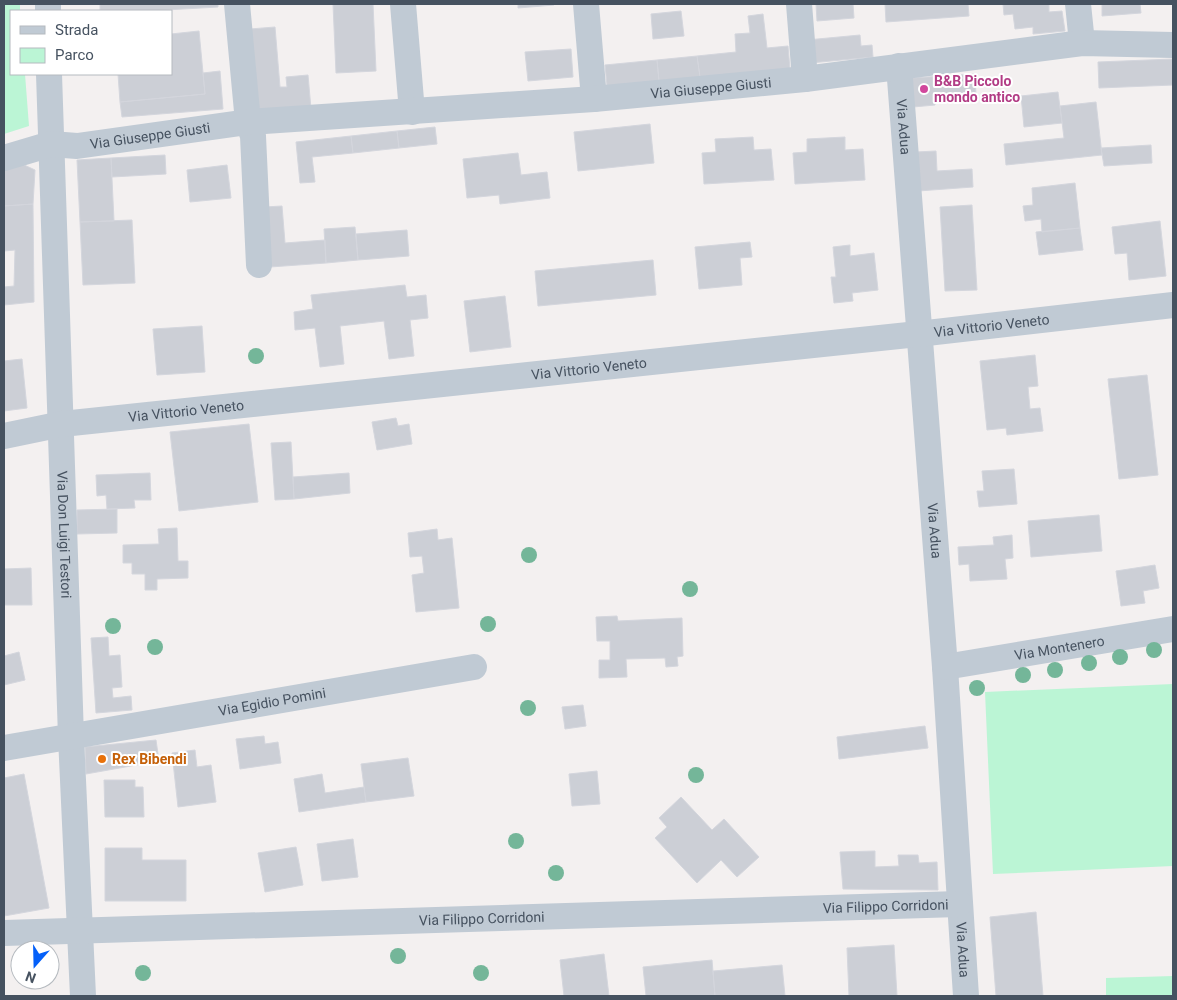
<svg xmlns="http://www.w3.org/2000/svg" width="1177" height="1000" viewBox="0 0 1177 1000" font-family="Roboto,sans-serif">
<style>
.green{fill:#bbf5d5}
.building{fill:#cccfd6;stroke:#d4d6dd}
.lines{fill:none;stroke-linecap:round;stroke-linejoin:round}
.street{stroke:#c0cad4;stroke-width:26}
.tree{fill:#74b699}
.hotel-dot{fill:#d1479c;stroke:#fff;stroke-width:2}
.food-dot{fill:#e8710a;stroke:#fff;stroke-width:2}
.labels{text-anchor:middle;stroke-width:4;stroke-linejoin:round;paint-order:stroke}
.hotel-label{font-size:14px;font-weight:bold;fill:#b23c85;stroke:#fff;text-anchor:start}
.street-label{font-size:14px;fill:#465260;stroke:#fff}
.food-label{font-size:14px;font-weight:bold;fill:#c56008;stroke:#fff;text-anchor:start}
</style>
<rect width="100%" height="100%" fill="#f3f0f0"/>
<path class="green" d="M4,4H20V11H11V74H25L29,126L4,134Z
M1173,684V866L993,874L985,692Z
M1173,976V996H1106V978Z"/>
<path class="building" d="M100,4H218V7L148,11H100Z
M333,4H373L376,71L336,73Z
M518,4H554V5L518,8Z
M816,4H853L854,18L817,21Z
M885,4H968L969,16L886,22Z
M1003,4H1049V12L1062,11L1065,31L1033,34V27L1015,29L1013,14L1004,15Z
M1102,4H1140L1141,13L1102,16Z
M681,11L684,36L653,39L651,14Z
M763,14L767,48L788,46L790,69L700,77L697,56L736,52L735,34L750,33L748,16Z
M275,27L280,87H287L286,77L308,75L311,109L258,114L250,29Z
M199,31L205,94L120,102L118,74H171V34Z
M860,35L861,46L872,45L873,57L810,63L807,40Z
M571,49L573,77L528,81L525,52Z
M697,56L700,77L659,81L657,60Z
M1173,59V85L1099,88L1098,62Z
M657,60L659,81L607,86L605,65Z
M220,71L223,109L122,117L120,102L205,94L203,73Z
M975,74L976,95L935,97V105L913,107L911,78Z
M1058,92L1062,123L1024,127L1021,96Z
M1096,102L1102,155L1006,165L1004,144L1064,138L1060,106Z
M650,124L654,163L578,171L574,132Z
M435,127L437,144L399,148L397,131Z
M397,131L399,148L353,153L351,136Z
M351,136L353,153L312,157L315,182L300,183L296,142Z
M753,137L754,150L771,149L774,180L704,184L702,153L716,152L715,139Z
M845,137V150L863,149L865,180L795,184L793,153L807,152V139Z
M1151,145L1152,163L1104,166L1101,148Z
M936,151L937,171L972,169L973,187L918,191L916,152Z
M518,153L521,175L547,172L550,198L500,204L499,195L467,198L463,159Z
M165,155L166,174L112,177L111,158Z
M111,158L114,221L80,222L77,160Z
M20,163L35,170L33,204L4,206V169Z
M227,165L231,198L190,202L187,170Z
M1075,183L1080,228L1042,232L1041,219L1025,221L1023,206L1033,205L1032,188Z
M33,204L34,302L4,305V287L14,286L15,250L4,251V206Z
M972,205L977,290L945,291L940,207Z
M282,206L285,243L325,240L326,263L270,267L265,207Z
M132,220L135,283L83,285L80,222Z
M1160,221L1166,276L1129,280L1127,253L1115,254L1112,227Z
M355,227L358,260L326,263L324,229Z
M1080,228L1083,250L1039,255L1036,232Z
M407,230L409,256L358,260L356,234Z
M750,242L752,257L740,258L742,285L699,289L695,247Z
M850,245V256L874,253L878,290L852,293L853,301L834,303L831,277H836L833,247Z
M653,260L656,295L538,306L535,271Z
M405,285L407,297L426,295L428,318L410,320L414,356L389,359L384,321L340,326L344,364L320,367L315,328L295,330L294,312L313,309L311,295Z
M505,296L511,347L470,352L464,301Z
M202,326L205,372L157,375L153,329Z
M1035,355L1038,386L1028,387L1030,409L1040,408L1043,431L1007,435L1006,428L987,430L980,361Z
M22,359L27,408L4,411V361Z
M1147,375L1158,475L1119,479L1108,379Z
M396,418L398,426L409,424L412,444L377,450L372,422Z
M249,424L258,502L179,511L170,432Z
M291,442L294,499L275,500L271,443Z
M1014,469L1017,504L979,507L977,491H984L982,471Z
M150,473L151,500H134L135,508L107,509L106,495L97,496L96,475Z
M349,473L350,493L294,499L293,477Z
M117,509V533L77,534V510Z
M1099,515L1102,551L1031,557L1028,521Z
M177,528L178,561H188V578L157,579V590H145V574H132V563H123V545L159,544L158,529Z
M437,529L438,540L452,538L459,608L416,612L412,575L424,573L422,556L410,557L408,533Z
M1012,535L1013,558L1005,559L1007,579L970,581L969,564L959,565L958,547L994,545L993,537Z
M1155,565L1159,588L1143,591L1145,603L1121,606L1116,571Z
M31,568L32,605H4V569Z
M617,616L618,621L682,618L683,656L677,657L678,666L666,667L665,658L626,659L627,677L599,678V660H610V641H597L596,617Z
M108,637L109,656L120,655L122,687L112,688L113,698L131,696L132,710L96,713L91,638Z
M19,652L25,680L4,685V656Z
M583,705L586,726L565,729L562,707Z
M925,726L928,748L839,759L837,737Z
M264,736L265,744L278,742L281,763L240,769L236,739Z
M156,740L159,761L86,774L85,747Z
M195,750L197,767L211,765L216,802L178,807L172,753Z
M408,758L414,796L366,802L361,764Z
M597,771L600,804L572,806L569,774Z
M24,774L49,908L4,916V778Z
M322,774L325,793L364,787L366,802L299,812L294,779Z
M104,780H135V787H143L144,817H105Z
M681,797L712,830L724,819L759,857L737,877L721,860L697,883L655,838L667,827L659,818Z
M353,839L358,877L322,881L317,844Z
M296,847L303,885L265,892L258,853Z
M105,848H142V860H186V901H105Z
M875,851V867L899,866L898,855H918L919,863L937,862L938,890L843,889L840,852Z
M1036,912L1043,996H996L990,917Z
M894,945L897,996H849L847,948Z
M604,954L609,996H564L560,960Z
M712,960L715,996H646L643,967Z
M782,965L785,996H715L713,971Z"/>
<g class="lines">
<g class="street">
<path d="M48,4V11"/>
<path d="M237,4L248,122L253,136L259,265"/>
<path d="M403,4L412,112"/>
<path d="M586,4L594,99"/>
<path d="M799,4L805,79"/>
<path d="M1078,4L1082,43"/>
<path id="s1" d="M899,66L945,667L966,996"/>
<path id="s2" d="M49,74L71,737L83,996"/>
<path id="s3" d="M4,158L51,144L77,146L248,122L594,99L805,79L1082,43L1173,45"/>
<path id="s4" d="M4,436L62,424L918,334L1173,305"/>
<path id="s5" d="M945,667L1173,629"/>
<path id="s6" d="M4,748L474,667"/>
<path id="s7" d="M4,933L959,904"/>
</g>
</g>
<g class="tree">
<circle cx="256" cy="356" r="8"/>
<circle cx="529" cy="555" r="8"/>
<circle cx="690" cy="589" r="8"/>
<circle cx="488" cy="624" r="8"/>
<circle cx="113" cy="626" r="8"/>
<circle cx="155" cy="647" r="8"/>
<circle cx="1154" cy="650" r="8"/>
<circle cx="1120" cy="657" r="8"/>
<circle cx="1089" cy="663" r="8"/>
<circle cx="1055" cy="670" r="8"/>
<circle cx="1023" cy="675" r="8"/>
<circle cx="977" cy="688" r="8"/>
<circle cx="528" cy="708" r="8"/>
<circle cx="696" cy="775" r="8"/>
<circle cx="516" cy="841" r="8"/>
<circle cx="556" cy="873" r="8"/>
<circle cx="398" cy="956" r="8"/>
<circle cx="143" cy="973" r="8"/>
<circle cx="481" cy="973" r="8"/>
</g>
<circle class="hotel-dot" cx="924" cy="89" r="5"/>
<circle class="food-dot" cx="102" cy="759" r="5"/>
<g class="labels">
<g class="hotel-label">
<text x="934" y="86">B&amp;B Piccolo<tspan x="934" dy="16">mondo antico</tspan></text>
</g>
<g class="street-label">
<text dy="5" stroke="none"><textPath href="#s3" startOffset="712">Via Giuseppe Giusti</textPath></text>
<text dy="5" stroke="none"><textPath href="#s1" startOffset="61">Via Adua</textPath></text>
<text dy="5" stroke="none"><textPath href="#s3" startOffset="149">Via Giuseppe Giusti</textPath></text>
<text dy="5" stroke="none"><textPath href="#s4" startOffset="994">Via Vittorio Veneto</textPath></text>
<text dy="5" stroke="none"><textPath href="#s4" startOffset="589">Via Vittorio Veneto</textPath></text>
<text dy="5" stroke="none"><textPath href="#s4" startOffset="184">Via Vittorio Veneto</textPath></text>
<text dy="5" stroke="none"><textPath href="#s1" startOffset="466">Via Adua</textPath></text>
<text dy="5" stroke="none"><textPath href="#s2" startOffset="461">Via Don Luigi Testori</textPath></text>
<text dy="5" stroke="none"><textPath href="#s5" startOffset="116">Via Montenero</textPath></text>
<text dy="5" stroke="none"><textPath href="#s6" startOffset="272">Via Egidio Pomini</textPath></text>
<text dy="5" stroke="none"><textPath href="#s7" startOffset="882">Via Filippo Corridoni</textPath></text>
<text dy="5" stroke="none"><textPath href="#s7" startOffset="478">Via Filippo Corridoni</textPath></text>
<text dy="5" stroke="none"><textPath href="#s1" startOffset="886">Via Adua</textPath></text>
</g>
<g class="food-label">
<text x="112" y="764">Rex Bibendi</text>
</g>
</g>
<rect width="1177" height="1000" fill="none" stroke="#465260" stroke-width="10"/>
<rect x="10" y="10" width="162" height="65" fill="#ffffff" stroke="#b5babf"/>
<rect x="20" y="26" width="25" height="8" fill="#c0cad4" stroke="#b5babf"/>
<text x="55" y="35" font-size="15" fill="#465260">Strada</text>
<rect x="20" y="48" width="25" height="15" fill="#bbf5d5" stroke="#b5babf"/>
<text x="55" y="60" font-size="15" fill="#465260">Parco</text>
<g transform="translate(35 965) rotate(200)"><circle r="24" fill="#ffffff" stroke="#b5babf"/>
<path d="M0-4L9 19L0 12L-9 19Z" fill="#0460f9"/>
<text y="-8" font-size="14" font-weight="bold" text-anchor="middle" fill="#465260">N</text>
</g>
</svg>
